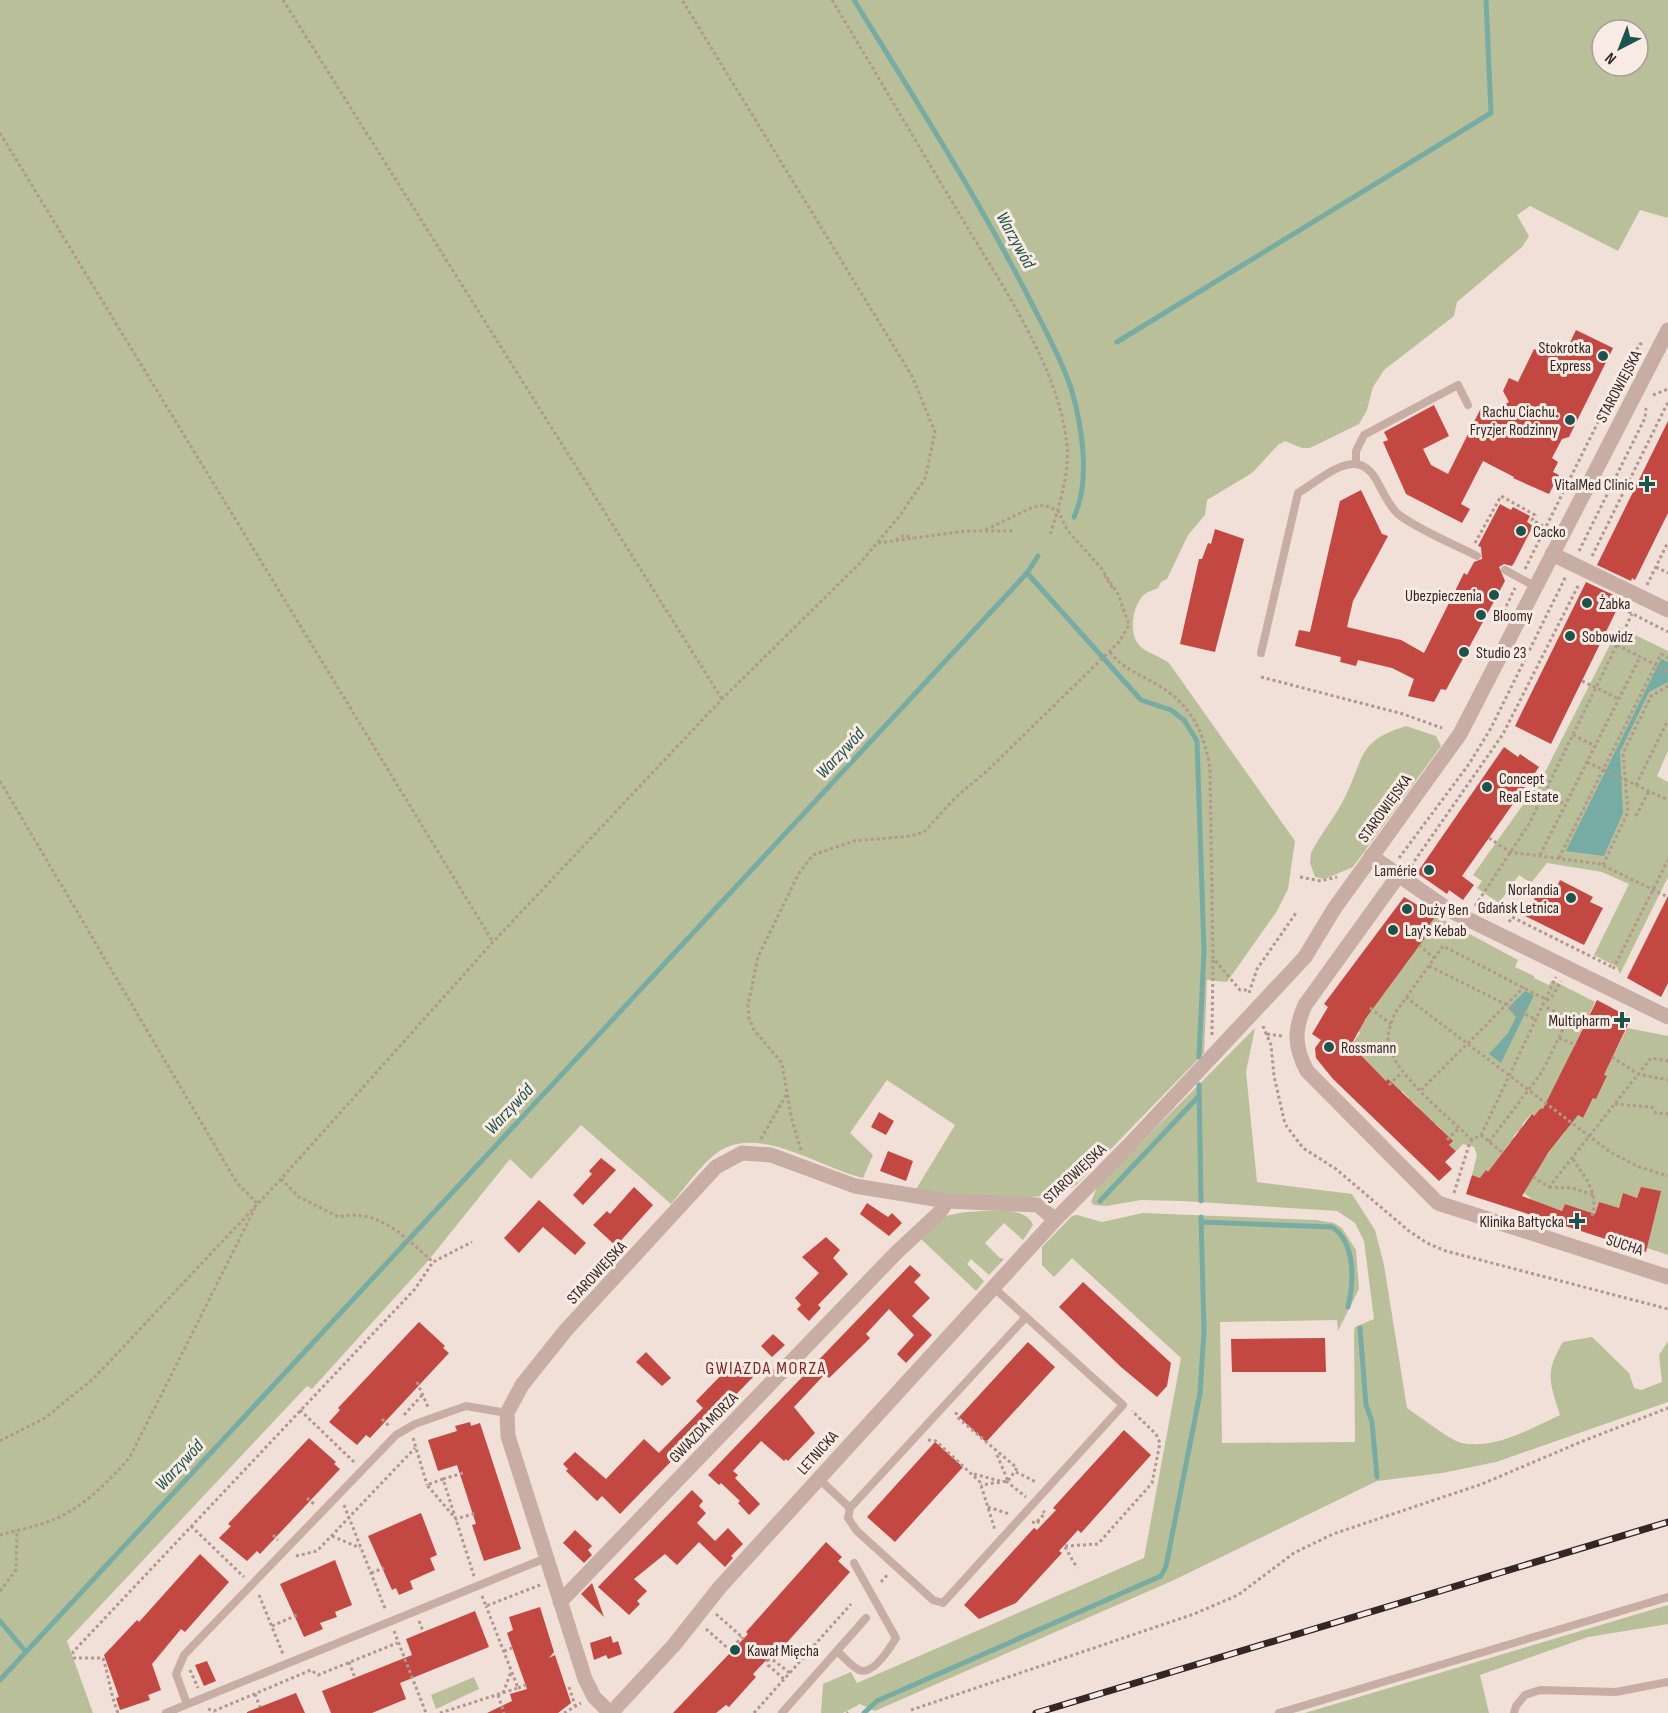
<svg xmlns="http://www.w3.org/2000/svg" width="1668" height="1713" viewBox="0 0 1668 1713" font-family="'Sofia Sans Condensed',sans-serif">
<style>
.green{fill:#b9bf98;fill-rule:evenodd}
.water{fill:#77aca4}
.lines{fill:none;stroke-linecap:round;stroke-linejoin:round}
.stream{stroke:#77aca4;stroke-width:5}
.building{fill:#c44842}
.path{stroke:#b3978e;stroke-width:3;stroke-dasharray:3 3;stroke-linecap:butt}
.lane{stroke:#c8ada4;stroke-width:8}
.street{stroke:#c8ada4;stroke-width:15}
.rail-casing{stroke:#332726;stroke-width:7}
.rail{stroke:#f8ebe3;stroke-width:4.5;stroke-dasharray:14;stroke-linecap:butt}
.poi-dot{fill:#1c534c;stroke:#f8ebe3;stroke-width:2}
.labels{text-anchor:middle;stroke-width:6;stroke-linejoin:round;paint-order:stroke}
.poi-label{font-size:16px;fill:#332726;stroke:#f8ebe3;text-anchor:start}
.street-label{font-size:16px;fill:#332726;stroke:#f8ebe3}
.water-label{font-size:18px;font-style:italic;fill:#1c534c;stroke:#f8ebe3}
.neighbourhood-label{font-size:18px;letter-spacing:1.5px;fill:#802520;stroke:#f8ebe3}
</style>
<rect width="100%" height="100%" fill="#f0e0d8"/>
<path class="green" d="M0,0H1668V218L1640,210L1618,251L1530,206L1517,215L1529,236L1522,247L1457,302L1454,316L1384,370L1373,387L1367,410L1359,424L1310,448H1302L1285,441L1278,445L1252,473L1207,500L1205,515L1188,535L1167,579L1161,582L1158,588C1155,590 1148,591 1145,594C1132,604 1128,635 1140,646C1147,653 1160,656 1169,663L1295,841L1288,889L1277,911L1227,982L1207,980L1204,1053L1076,1185C1049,1207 950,1194 915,1191L955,1125L887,1080L850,1133L873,1155L863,1178C821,1168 759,1124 718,1152C700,1165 686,1187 671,1204L581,1125L531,1179L510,1159L427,1262L312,1389L307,1386L67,1641L93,1713H0ZM1602,30H1638V66H1602Z
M1619,627L1668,651V751L1657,776L1668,782V877L1620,974L1617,967L1594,955L1629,884L1602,872L1547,863L1531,883L1519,875L1499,903L1477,888L1482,881L1473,875L1542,778Z
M1406,726L1436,736L1441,746L1353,867L1325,879L1315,877L1310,863L1311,853C1321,833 1336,816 1345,797C1365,757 1357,741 1406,726Z
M1436,916L1518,960L1515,967L1534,976V978L1549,985L1552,980L1595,1002L1550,1096L1563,1108L1583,1118L1593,1098L1596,1099L1607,1077L1604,1075L1627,1028L1668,1036V1255L1647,1248L1660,1191L1641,1188L1637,1198L1624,1194L1618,1211L1599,1202L1594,1217L1589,1212L1565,1204L1562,1211L1534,1201L1524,1193L1543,1160L1565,1132L1548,1118L1550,1115L1541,1108L1534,1116L1531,1114L1522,1125L1524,1128L1521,1133L1518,1131L1513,1137L1516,1140L1512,1144L1510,1142L1489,1173L1480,1178L1472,1175L1477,1155L1474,1147L1463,1144L1456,1151L1449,1145L1453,1140L1449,1143L1444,1138L1447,1135L1443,1137L1438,1132L1441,1129L1436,1124L1433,1126L1429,1123L1431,1119L1427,1122L1415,1111L1418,1107L1413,1102L1410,1104L1407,1101L1409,1098L1402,1091L1398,1094L1393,1089L1395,1085L1392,1088L1386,1083L1389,1079L1386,1081L1351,1045L1360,1033L1356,1029L1366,1019L1363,1017L1430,931L1427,928Z
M1255,1028L1246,1072L1257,1182L1352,1194L1375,1230L1384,1265L1407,1408C1418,1415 1451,1441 1462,1443C1494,1450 1532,1428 1560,1415C1550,1383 1544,1373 1563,1342L1592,1337L1629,1373L1634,1388L1641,1390L1662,1382L1659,1355L1668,1341V1402L1496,1462L1442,1473L1377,1481L1174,1580L875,1711L860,1704L843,1713H821L823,1684L851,1672L857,1683L1144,1558L1181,1358L1072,1258L1054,1277L1042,1265V1247L1072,1216L1077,1215L1102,1222L1143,1213L1316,1220L1334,1223L1342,1228L1356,1250L1359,1289L1338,1331L1337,1320L1220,1322L1222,1443L1355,1442L1354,1331L1355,1327L1374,1319L1364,1241L1355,1223L1337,1211L1182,1201L1141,1200L1107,1206L1094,1205L1091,1202L1097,1187Z
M965,1212C983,1212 1025,1204 1033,1225L1023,1240L1004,1223L985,1243L1000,1258L1004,1259L989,1275L971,1259L967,1264L984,1281L976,1291L921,1239L946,1216Z
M1668,1605V1624L1588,1637L1480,1675L1489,1713H1305Z
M474,1677L479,1689L436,1709L431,1695Z"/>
<path class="water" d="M1661,659L1668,662V682L1649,692L1620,752L1623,813L1604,856L1566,851Z
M1525,991L1534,995L1501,1063L1489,1054L1508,1033L1516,1017L1508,1008Z"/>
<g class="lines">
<path class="stream" d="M854,0C915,99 978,198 1031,302C1045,330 1061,358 1071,388C1082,425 1091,481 1074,517
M1117,342L1491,113L1486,0
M1027,573L1141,700L1171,710L1184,720L1197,741L1204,951L1199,1057
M1199,1085L1201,1201
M1100,1201L1199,1096
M1201,1222L1332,1227C1356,1243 1354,1282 1348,1307
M1360,1328L1366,1405L1372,1422L1377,1477
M0,1621L26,1652
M0,1680L1027,573L1038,556
M864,1713L877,1701L1161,1576L1166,1566L1200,1393L1204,1331L1201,1217"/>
</g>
<path class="building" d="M1576,330L1613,348L1569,437L1562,439L1552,458L1558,462L1553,472L1559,475L1549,494L1513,478L1514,477L1483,461L1461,504L1470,509L1462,523L1406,494L1383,442L1388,440L1384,432L1434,405L1449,436L1423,449L1431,465L1448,474L1482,406L1487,414L1509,402L1503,391L1509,378L1518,382L1534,349L1547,355L1553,344L1566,351Z
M1668,421V513L1635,580L1632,578L1631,581L1597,565Z
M1361,490L1382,534L1388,536L1353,601L1347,627L1401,640L1424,653L1464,573L1467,575L1474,562L1482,559L1481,547L1478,546L1500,504L1511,510L1513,507L1530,516L1527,522L1533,526L1514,563L1512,566L1504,564L1499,567L1505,581L1446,690L1441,689L1434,702L1408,696L1414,679L1392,668L1358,660L1356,666L1340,662L1341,657L1295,646L1299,630L1310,632L1340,501Z
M1215,529L1244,539L1215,652L1180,644L1199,559H1202L1208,543L1211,544Z
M1586,582L1622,599L1551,744L1515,726Z
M1504,747L1518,757L1520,754L1539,767L1462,876L1474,885L1463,900L1449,890L1447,894L1417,873Z
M1560,880L1593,897L1590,902L1603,908L1584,945L1523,915L1547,881L1557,886Z
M1668,896V983L1661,997L1627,978Z
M1404,897L1436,916L1427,928L1430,931L1366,1018L1351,1045L1386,1081L1388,1079L1453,1141L1449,1145L1456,1151L1445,1162L1452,1169L1439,1181L1333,1079L1316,1058L1315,1048L1321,1040L1312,1034L1328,1007L1324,1004Z
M1597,1000L1631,1018L1604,1075L1607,1076L1596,1099L1593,1098L1583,1118L1578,1115L1548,1153L1522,1196L1562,1211L1565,1204L1595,1214L1599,1202L1619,1208L1623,1193L1637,1198L1641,1187L1661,1191L1646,1252L1466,1194L1472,1175L1480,1178L1486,1170L1488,1172L1532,1114L1534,1116L1541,1108L1543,1109Z
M879,1112L894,1121L886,1135L871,1127Z
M888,1151L913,1161L906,1181L880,1171Z
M601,1158L616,1170L583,1205L573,1195L592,1174L589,1171Z
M634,1187L653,1205L616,1246L593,1225L607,1211L610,1214Z
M539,1200L586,1243L575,1255L543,1227L519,1253L504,1238Z
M867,1203L888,1217L892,1213L902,1223L889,1236L860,1214Z
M826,1237L840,1250L833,1258L848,1274L818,1305L821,1308L809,1321L797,1309L801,1305L795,1298L819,1273L802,1257Z
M910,1265L921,1275L914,1282L930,1298L912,1316L932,1335L906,1363L897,1354L914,1335L889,1309L866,1334L870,1338L859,1349L829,1378L825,1374L794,1407L815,1433L788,1461L786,1459L784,1461L761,1441L733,1471L738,1475L735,1478L760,1504L749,1515L738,1503L740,1501L721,1483L719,1485L708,1475Z
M1083,1282L1171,1363L1167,1386L1157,1397L1121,1367L1059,1307Z
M419,1322L445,1346L443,1348L449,1353L370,1438L366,1435L357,1445L329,1422L340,1410L338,1408Z
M773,1334L785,1345L772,1357L761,1346Z
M1325,1338L1326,1372H1232L1231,1339Z
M1028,1342L1055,1367L986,1442L959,1417Z
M646,1352L671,1378L662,1386L636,1362Z
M731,1365L738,1371L744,1365L755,1375L620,1514L602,1496L597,1501L566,1471L568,1469L563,1464L575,1452L606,1479L644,1439L659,1453L703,1408L696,1401Z
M470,1422L471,1426L480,1423L521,1549L484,1561L472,1525L476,1524L457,1465L438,1471L428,1440L457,1431L455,1426Z
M1124,1430L1151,1455L1081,1533L1078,1530L1069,1540L1059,1551L1062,1553L1016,1603L979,1619L964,1605L1034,1528L1037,1530L1056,1510L1053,1508Z
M309,1438L336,1462L334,1464L340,1469L260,1554L257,1551L247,1561L219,1538L231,1526L228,1524Z
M935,1442L963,1467L895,1542L867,1517Z
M692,1490L703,1501L699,1506L706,1513L697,1523L715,1541L728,1528L743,1544L731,1556L733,1558L725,1567L699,1542L677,1565L665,1554L634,1579L647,1591L637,1601L640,1604L629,1615L598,1587Z
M421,1513L437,1555L430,1558L435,1570L410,1581L413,1589L399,1595L396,1588L392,1590L368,1536Z
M575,1530L592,1546L588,1550L592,1555L584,1563L563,1543Z
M826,1542L842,1557L838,1561L850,1572L774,1657L771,1655L753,1674L756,1677L729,1707L726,1705L716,1713H673L748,1634L746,1632Z
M200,1554L229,1582L185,1632L181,1629L152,1664L161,1690L148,1695L150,1700L120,1710L116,1698L119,1697L104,1655L137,1620L139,1622Z
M335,1560L352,1605L335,1612L337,1617L320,1623L323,1629L304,1637L280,1584Z
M592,1583L604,1617L581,1594Z
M540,1607L554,1652L549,1658L555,1655L571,1703L558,1713H487L512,1701L510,1694L527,1689L507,1633L513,1630L509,1617Z
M475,1611L489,1647L400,1683L406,1699L372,1713H331L322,1691L412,1655L406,1639Z
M611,1636L613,1643L618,1641L622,1654L608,1659L606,1655L594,1660L590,1643Z
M207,1661L216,1681L204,1686L195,1665Z
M296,1693L305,1713H247V1712Z"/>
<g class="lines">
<path class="path" d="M283,0L722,699
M832,0C876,73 919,147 963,220C1002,286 1060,369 1067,446C1070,472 1058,510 1050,535
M0,133L493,942
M1653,395L1668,389
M896,540L904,535L913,538
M878,543L966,531H1014
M1475,543L1501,496L1535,515L1532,520L1545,527
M1579,551L1645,418L1646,408
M1592,556L1668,402
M1656,567L1668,573
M1525,569L1620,378L1640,344L1645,343
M1104,575L1113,589
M1647,585L1668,542
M1627,606L1629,612L1668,632
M1501,617L1515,588
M1617,645L1668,671
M1110,652C1123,669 1138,673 1156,684C1190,703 1204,731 1210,768L1213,958L1240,990H1249
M1261,677L1403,714L1442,728
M1582,681L1619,699
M1573,735L1595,746
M1587,762L1668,800
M0,781L237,1183L258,1204
M1636,785L1668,720
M1544,794L1565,804
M1636,816L1649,791
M1489,838L1510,852L1600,864L1668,897
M1540,855L1640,657
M1399,858L1469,764L1491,728L1566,576
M1559,858L1661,654L1668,658
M1603,865L1628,812L1623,753L1651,696L1668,686
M1411,866L1503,734L1579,584
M1300,877L1321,881L1337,877
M1475,906L1529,824L1632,614
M1509,922L1512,917L1614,968
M1419,945L1434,958
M1429,966L1537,1020
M1613,969L1668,860
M1249,993L1257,969L1296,913
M1406,997L1610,1152L1639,1167L1668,1176
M1370,1008L1391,1024
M1263,1026L1271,1045L1274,1076L1285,1124L1303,1148L1336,1169L1409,1231L1427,1243L1446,1251L1668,1309
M1267,1034L1282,1036
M1212,1035L1213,960
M1559,1038L1576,1045
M1612,1057L1638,1074L1668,1080
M1389,1085L1403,1071
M1421,1090L1524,987
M1615,1104L1652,1107L1656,1113L1668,1114
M1481,1135L1503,1153
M761,1139L786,1095
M1447,1140L1459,1128
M1472,1140C1450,1118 1390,1071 1388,1041C1388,1031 1391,1022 1395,1013L1443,946L1547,1000L1551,998L1561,981
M1489,1142L1542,1072L1568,1019L1544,1006
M801,1150L791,1116L782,1063L754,1030L749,1018L748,1005L758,957L799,873L813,855L854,841L911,836L924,832L955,798L989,769L1119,642L1129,625L1118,594L1101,568L1068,531L1058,511L1044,505L1033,507L985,530
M1573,1159C1585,1178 1599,1192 1592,1216
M1533,1177L1549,1187L1651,1058L1668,1061
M281,1179L299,1197L339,1217C378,1207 407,1239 433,1262L472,1242
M1549,1187L1572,1188L1594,1195
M1454,1193L1469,1145L1472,1140L1481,1135L1556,977
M417,1382L428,1407
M300,1410L355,1463
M956,1412L957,1417L1017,1468L1008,1481L981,1485
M404,1415L423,1394
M382,1419L390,1427
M413,1438L427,1485
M928,1440L936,1441L980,1482L995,1530
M0,1441L45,1418L94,1378L281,1179L493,942L722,699L860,563L898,518L925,479L935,432L912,376L682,0
M997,1455L1008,1481
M1016,1472L1036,1482
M463,1473L443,1479L474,1576
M974,1474L1000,1481
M443,1479L427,1485L456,1519L476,1513
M1006,1481L1026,1497
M307,1498L315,1505
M344,1505L386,1611
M988,1507L1009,1514
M1037,1521L1042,1525
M1032,1522L1036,1523L1045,1513L1043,1511
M191,1526L244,1577
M0,1535C18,1530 38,1526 55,1519C85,1506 109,1481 130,1457L255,1208
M273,1535L278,1540
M332,1536L360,1548
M1065,1546L1098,1544L1152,1483L1160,1443L1156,1434L1132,1411
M1065,1547L1077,1568
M296,1556L317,1551L415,1448
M371,1573L384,1568
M881,1582L888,1574
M0,1591L16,1570L17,1530
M259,1595L283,1654
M482,1596L486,1606L540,1585
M716,1614L744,1639
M419,1621L423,1631
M272,1626L297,1615
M706,1629L730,1650L742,1637
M394,1631L426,1713
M504,1651L515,1647
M767,1659L773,1660L790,1673
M767,1659L768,1665L784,1679
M349,1662L355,1678
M190,1670L198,1688
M569,1687L575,1705
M518,1688L529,1684
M503,1693L511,1672
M255,1694L260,1707
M498,1695L504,1713
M208,1709L214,1711L311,1670L318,1675L397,1643
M911,1710L1194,1614L1238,1595L1294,1553L1333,1534L1482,1484L1583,1441L1668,1408
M118,1713C110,1693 109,1677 103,1658H74L73,1652L415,1289L433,1262
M440,1713L518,1688L486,1606
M564,1713L581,1703
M754,1713L851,1604
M847,1713L848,1712"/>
<path class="lane" d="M1356,463V451L1364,435L1458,385L1468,405
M1505,570L1536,587
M1261,653L1298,493C1326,476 1358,443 1378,483C1384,494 1389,506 1398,514C1417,529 1455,545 1477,556
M818,1478L850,1508L1026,1317
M850,1508L848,1518L857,1531L933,1600L943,1603L1123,1405L993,1287
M837,1651C843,1656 851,1666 859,1670C873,1676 890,1648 896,1638L854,1563
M187,1704L176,1674L184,1655L396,1435L415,1424L466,1406L507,1413
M166,1713L546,1558
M782,1713L866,1618
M1279,1713L1668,1597
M1514,1713L1516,1706L1525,1695L1540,1690L1616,1692L1668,1682"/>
<path class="street" d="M1552,554L1668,610
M1371,856L1449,910L1668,1017
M1398,876L1305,1005C1294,1030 1294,1046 1307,1071L1438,1203L1668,1277
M560,1602L896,1253L940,1212L947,1201
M610,1713L594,1697L585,1679L508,1436L507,1413L522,1385L566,1330L716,1167L742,1153L771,1155L855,1186L947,1201L1038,1205L1055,1220
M611,1713L674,1645L720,1587L1055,1220L1130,1144L1305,957L1334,909L1460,734L1668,330"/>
<defs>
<path id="rail" d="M1036,1713L1668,1522"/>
</defs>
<use href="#rail" class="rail-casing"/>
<use href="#rail" class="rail"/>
</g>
<g class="poi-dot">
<circle cx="1603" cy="356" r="6"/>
<circle cx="1570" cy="420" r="6"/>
<path d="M1644 475h6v6h6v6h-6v6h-6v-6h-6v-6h6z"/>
<circle cx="1521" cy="531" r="6"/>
<circle cx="1494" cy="595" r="6"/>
<circle cx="1587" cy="603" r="6"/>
<circle cx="1481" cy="615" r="6"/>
<circle cx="1570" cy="636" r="6"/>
<circle cx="1464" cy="652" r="6"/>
<circle cx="1487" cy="787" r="6"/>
<circle cx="1429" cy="870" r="6"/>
<circle cx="1571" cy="898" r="6"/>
<circle cx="1407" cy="909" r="6"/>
<circle cx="1393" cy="930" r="6"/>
<path d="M1619 1011h6v6h6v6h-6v6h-6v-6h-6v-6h6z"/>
<circle cx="1329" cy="1047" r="6"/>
<path d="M1574 1212h6v6h6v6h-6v6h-6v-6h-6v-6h6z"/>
<circle cx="735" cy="1650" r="6"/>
</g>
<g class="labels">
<g class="poi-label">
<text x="1591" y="353" text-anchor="end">Stokrotka<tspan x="1591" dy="18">Express</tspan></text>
<text x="1558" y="417" text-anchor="end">Rachu Ciachu.<tspan x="1558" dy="18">Fryzjer Rodzinny</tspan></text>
<text x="1634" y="490" text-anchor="end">VitalMed Clinic</text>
<text x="1533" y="537">Cacko</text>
<text x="1482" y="601" text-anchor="end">Ubezpieczenia</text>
<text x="1599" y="609">Żabka</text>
<text x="1493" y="621">Bloomy</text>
<text x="1582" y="642">Sobowidz</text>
<text x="1476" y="658">Studio 23</text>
<text x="1499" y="784">Concept<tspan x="1499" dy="18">Real Estate</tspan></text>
<text x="1417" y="876" text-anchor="end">Lamérie</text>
<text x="1559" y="895" text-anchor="end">Norlandia<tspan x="1559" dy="18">Gdańsk Letnica</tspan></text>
<text x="1419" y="915">Duży Ben</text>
<text x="1405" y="936">Lay's Kebab</text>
<text x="1610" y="1026" text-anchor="end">Multipharm</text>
<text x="1341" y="1053">Rossmann</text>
<text x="1564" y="1227" text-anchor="end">Klinika Bałtycka</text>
<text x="747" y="1656">Kawał Mięcha</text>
</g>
<g class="street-label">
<text transform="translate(1618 386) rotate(-62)" y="6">STAROWIEJSKA</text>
<text transform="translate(1384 808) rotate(-54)" y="6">STAROWIEJSKA</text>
<text transform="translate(1074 1173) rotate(-43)" y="6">STAROWIEJSKA</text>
<text transform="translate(1625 1244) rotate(18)" y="6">SUCHA</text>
<text transform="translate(596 1272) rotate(-47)" y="6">STAROWIEJSKA</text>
<text transform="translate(703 1427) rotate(-46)" y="6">GWIAZDA MORZA</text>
<text transform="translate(817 1452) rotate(-48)" y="6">LETNICKA</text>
</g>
<g class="water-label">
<text transform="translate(1016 240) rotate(61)" y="6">Warzywód</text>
<text transform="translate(840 753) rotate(-47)" y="6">Warzywód</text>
<text transform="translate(509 1109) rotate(-47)" y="6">Warzywód</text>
<text transform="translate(179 1465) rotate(-47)" y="6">Warzywód</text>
</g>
<g class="neighbourhood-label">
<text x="766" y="1374">GWIAZDA MORZA</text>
</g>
</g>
<g transform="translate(1620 48) rotate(222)"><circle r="28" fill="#f8ebe3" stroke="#a99d97" stroke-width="1.5"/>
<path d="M0-4.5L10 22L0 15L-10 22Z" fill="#1c534c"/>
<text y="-9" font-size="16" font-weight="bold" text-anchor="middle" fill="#332726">N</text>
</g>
</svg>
